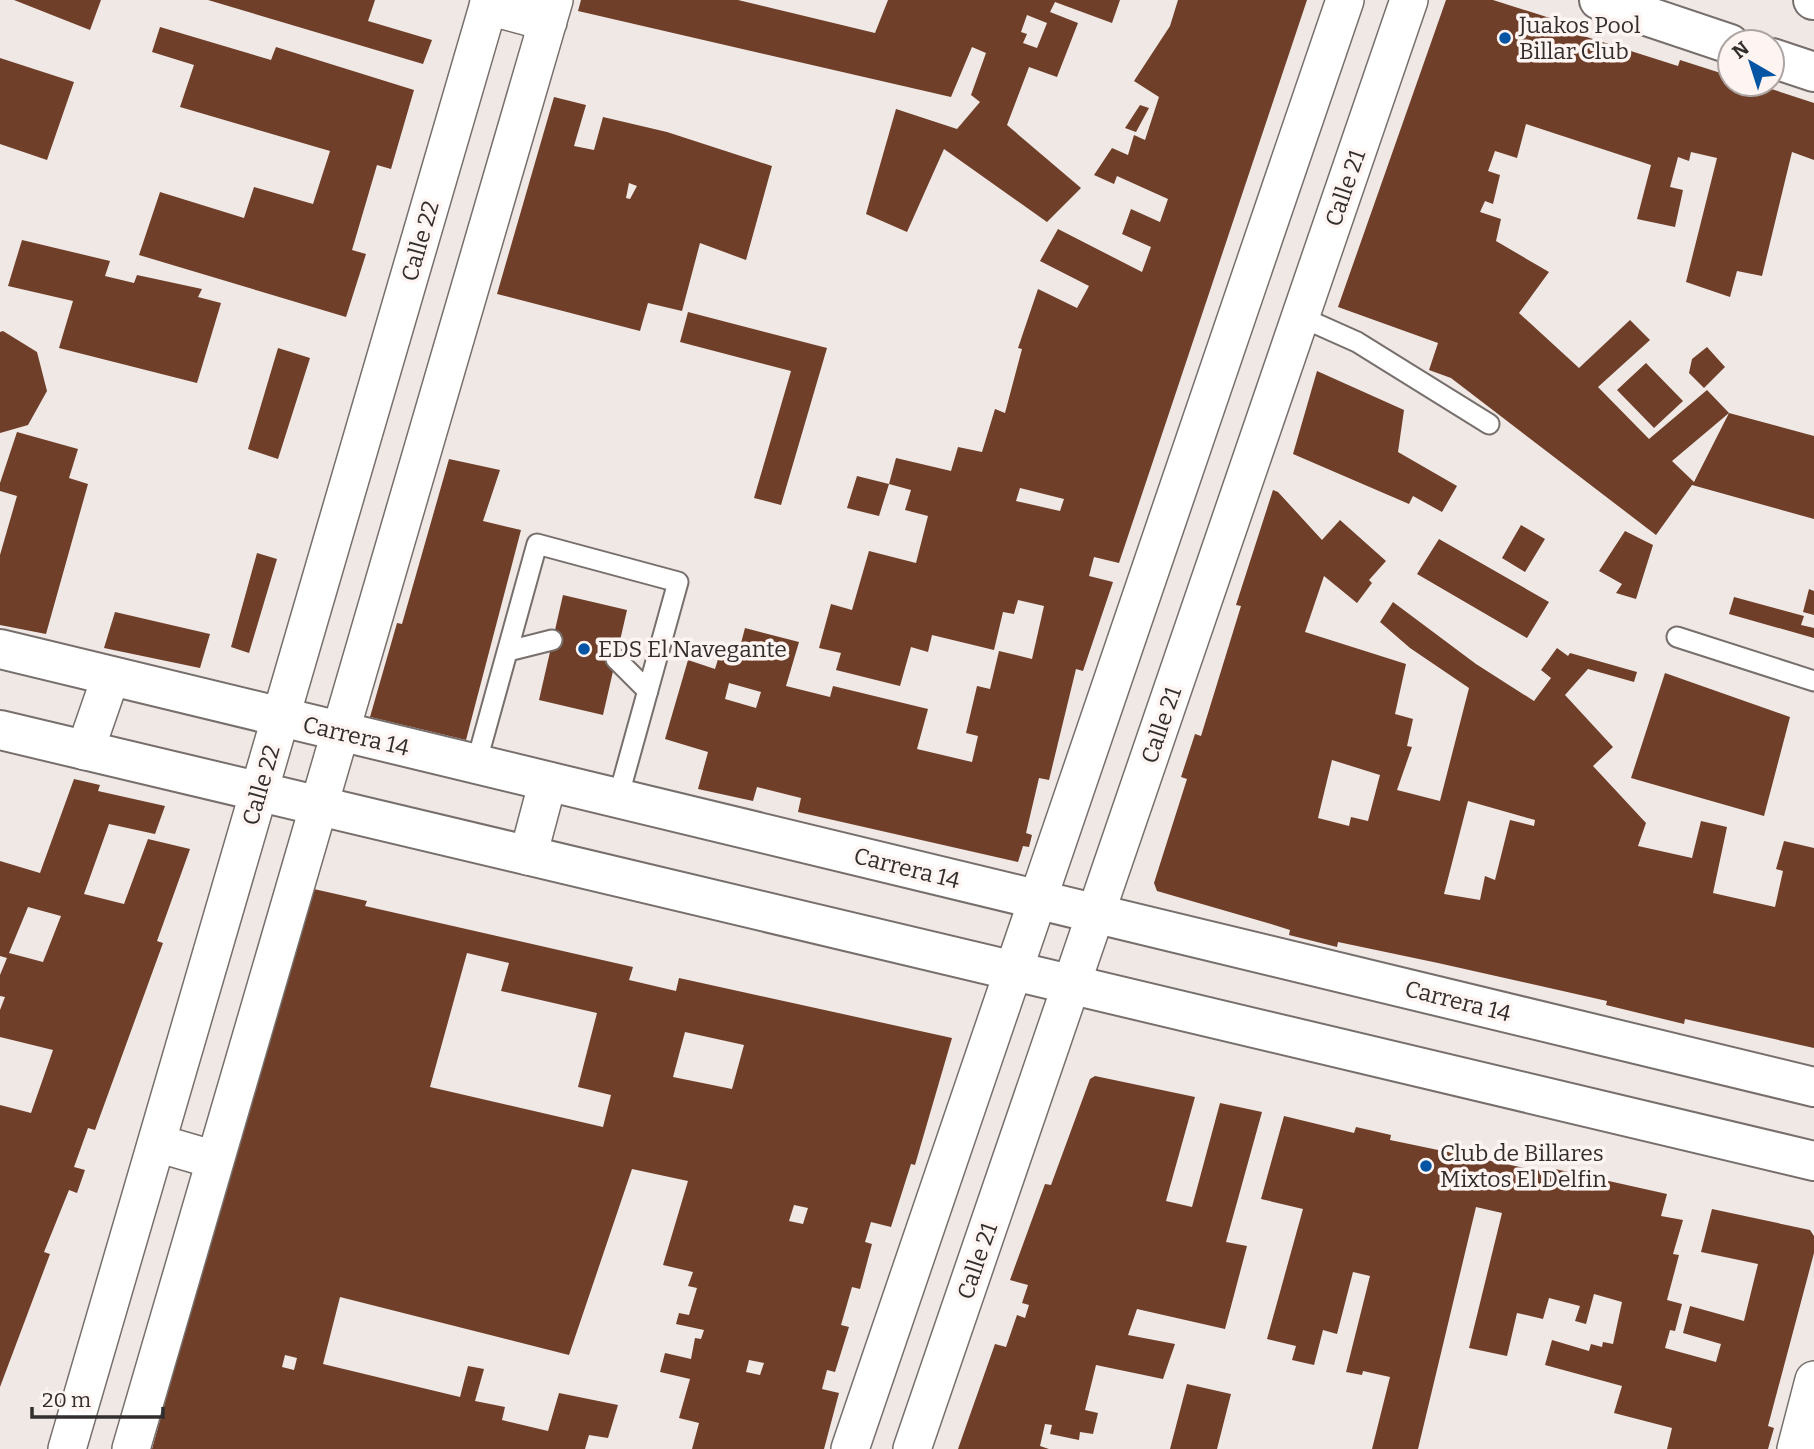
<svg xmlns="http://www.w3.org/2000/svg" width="1814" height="1449" viewBox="0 0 1814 1449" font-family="Bitter,serif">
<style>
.building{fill:#6f3f29;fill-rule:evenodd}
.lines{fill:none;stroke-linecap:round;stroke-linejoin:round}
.service-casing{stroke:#776f6c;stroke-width:23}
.minor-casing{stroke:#776f6c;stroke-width:40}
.tertiary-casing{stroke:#776f6c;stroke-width:42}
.secondary-casing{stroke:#776f6c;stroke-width:42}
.service{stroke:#fff;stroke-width:19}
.minor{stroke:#fff;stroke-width:37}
.tertiary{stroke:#fff;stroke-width:38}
.secondary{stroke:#fff;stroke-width:38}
.poi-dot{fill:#0555a4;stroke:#fef5f2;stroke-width:2.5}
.labels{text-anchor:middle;stroke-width:7;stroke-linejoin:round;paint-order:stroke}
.poi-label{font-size:23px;fill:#312e2d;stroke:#fef5f2;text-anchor:start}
.street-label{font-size:23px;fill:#312e2d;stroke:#fef5f2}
</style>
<rect width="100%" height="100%" fill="#f0e8e5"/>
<path class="building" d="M14,0H101L90,30Z
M208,0H375L368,21L432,40L423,64Z
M581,0H738L875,33L888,0H1120L1112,23L1055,2L1050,12L1078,23L1057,77L1029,67L1007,125L1081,188L1047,222L944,149L907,232L866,214L896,109L957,129L980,102L971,95L986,53L972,47L951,97L578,11ZM1027,15L1047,23L1037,48L1023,43L1027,34L1021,32Z
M1178,0H1307L1119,563L1094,557L1089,576L1113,582L1083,671L1076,669L1049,780L1039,778L1026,833L1032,835L1029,847L1023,846L1018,862L798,812L801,798L757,787L753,801L698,789L708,752L665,739L688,660L715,669L723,643L740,647L745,628L799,642L786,686L830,697L833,686L928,709L917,749L972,762L978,736L966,733L977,686L990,689L999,651L1032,659L1044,606L1018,600L1014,614L1003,612L994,650L932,635L928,652L911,647L900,686L836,670L841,653L819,648L831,604L852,610L869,551L916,563L928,516L905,510L911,490L889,484L896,458L951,471L958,447L982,452L995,409L1005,413L1022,349L1018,348L1038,289L1077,308L1089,286L1040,261L1058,229L1142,272L1151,247L1122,234L1131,209L1160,222L1168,199L1117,176L1114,184L1094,175L1112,148L1128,155L1134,135L1145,140L1159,97L1134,81L1170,26ZM1020,488L1064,499L1060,511L1016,501ZM729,683L761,692L756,708L725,699Z
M1446,0H1493L1550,18L1549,25L1678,66L1680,60L1730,76V84H1756L1814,103V160L1792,152L1762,276L1737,271L1730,297L1686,282L1717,158L1691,152L1689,161L1678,157L1670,187L1683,190L1675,227L1637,219L1651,165L1526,124L1517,158L1495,151L1488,171L1500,175L1493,204L1485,201L1480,212L1501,219L1496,241L1549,272L1519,313L1579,368L1630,320L1650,340L1598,387L1649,439L1707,390L1729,413L1672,461L1694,482L1729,413L1814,436V519L1692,485L1656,535L1451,378L1429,370L1438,343L1338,307Z
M160,27L271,60L276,47L414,90L391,169L377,165L352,250L366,254L346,317L139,255L160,192L244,218L254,187L313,204L330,151L180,107L194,65L152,52Z
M0,58L74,82L47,160L0,144Z
M554,97L586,105L574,146L594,150L603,117L667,132L772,166L746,260L700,243L682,311L648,303L640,331L497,294ZM629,183L637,186L630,199L626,198Z
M1140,105L1149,108L1136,132L1125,128Z
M22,240L110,261L105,276L134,283L137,275L202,289L198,297L221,303L197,383L59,348L73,301L8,286Z
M688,312L827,348L781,505L754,498L791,371L680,342Z
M3,331L37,352L47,391L28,425L0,433V332Z
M1707,347L1725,367L1704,388L1689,373L1692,359Z
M278,348L310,358L278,459L248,449Z
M1646,363L1683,401L1654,428L1617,390Z
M1317,371L1404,410L1398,452L1457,486L1442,512L1413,496L1409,504L1293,454Z
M17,432L78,449L69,478L88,484L46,634L0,625V555L17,496L0,491V483Z
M449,459L500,470L483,521L521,530L466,740L370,717L397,623L402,624Z
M857,476L889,484L879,516L847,508Z
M1273,490L1278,492L1322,540L1340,520L1386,561L1369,580L1372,583L1357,603L1324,576L1305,632L1406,664L1395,714L1413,719L1407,746L1412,747L1397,790L1440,801L1469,688L1410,648L1380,622L1393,602L1476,664L1534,701L1551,678L1541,670L1557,648L1568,656L1570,653L1637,672L1634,682L1588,669L1565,695L1613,747L1593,766L1646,823L1638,846L1692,858L1701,821L1727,827L1713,893L1775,907L1783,871L1776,869L1784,841L1814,848V1048L1685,1019L1684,1024L1606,1005L1607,1001L1438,963L1338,942L1337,947L1289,935L1290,930L1271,924L1157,891L1154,883L1187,779L1181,777L1195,734L1201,736L1241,606L1236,605ZM1332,760L1380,775L1368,821L1351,817L1349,826L1318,818ZM1468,801L1535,820L1534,826L1510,820L1495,880L1485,876L1480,900L1444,894Z
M1521,525L1545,539L1525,572L1502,558Z
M1625,531L1653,545L1636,599L1616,593L1622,584L1599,571Z
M1439,539L1549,602L1527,638L1417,574Z
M257,553L277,559L249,653L231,647Z
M1809,589L1814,591V615L1803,612Z
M563,595L627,610L603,715L539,700Z
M1734,597L1804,616L1801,625L1814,628V638L1729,614Z
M115,612L210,634L200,668L104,648Z
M1665,673L1790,717L1764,816L1631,778Z
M74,779L100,785L98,791L165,806L155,834L109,824L84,894L124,904L148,839L190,849L157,941L163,943L95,1130L88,1128L74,1167L85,1170L77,1193L69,1190L44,1252L50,1254L0,1387V1105L31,1113L53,1050L0,1037V1010L5,997L0,996V975L7,958L0,956V861L40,873ZM28,907L61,916L43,962L9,953Z
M305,887L367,901L365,906L633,967L629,980L676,991L679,978L952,1038L915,1165L911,1164L891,1227L871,1222L865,1242L872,1244L860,1289L852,1287L841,1325L849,1327L835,1372L827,1370L822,1389L839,1393L824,1449H692L699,1423L679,1418L690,1379L660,1372L665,1353L691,1359L695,1338L701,1339L704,1330L676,1324L679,1313L689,1315L697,1288L688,1286L693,1272L663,1265L688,1181L632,1169L569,1355L340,1297L323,1364L460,1397L468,1366L484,1369L475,1401L505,1407L502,1420L548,1431L559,1393L618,1405L608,1438L589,1435L585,1449H152L264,1048ZM467,953L509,963L501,991L597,1013L578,1087L611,1095L603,1127L430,1087ZM685,1032L744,1045L732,1089L673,1077ZM794,1205L808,1208L803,1224L789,1221ZM285,1355L297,1358L294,1370L282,1367ZM749,1360L764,1363L760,1375L746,1372Z
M1095,1076L1195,1097L1166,1201L1192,1207L1220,1103L1262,1112L1226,1242L1247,1246L1225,1329L1137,1309L1128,1335L1175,1344L1163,1379L1096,1365L1085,1410L1098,1413L1093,1434L1080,1432L1079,1440L1050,1434L1052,1425L1045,1424L1040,1446L1049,1449H958L995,1344L1006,1347L1017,1315L1025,1318L1029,1305L1022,1303L1028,1285L1010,1280L1045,1184L1051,1185L1090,1079Z
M1284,1116L1354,1133L1356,1127L1391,1135L1390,1140L1554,1174L1555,1169L1667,1194L1661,1216L1683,1220L1673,1254L1679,1255L1667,1300L1682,1304L1675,1331L1670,1330L1665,1348L1716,1362L1721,1344L1683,1333L1690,1306L1744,1321L1758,1264L1701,1252L1712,1209L1810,1230L1814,1236V1253L1768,1426L1774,1428L1768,1449H1667L1672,1428L1614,1413L1622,1386L1545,1365L1552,1340L1589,1351L1591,1344L1602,1347L1603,1342L1613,1344L1622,1302L1594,1294L1586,1324L1575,1321L1580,1306L1549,1298L1543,1319L1517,1313L1507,1356L1469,1348L1502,1213L1476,1207L1418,1449H1372L1390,1377L1363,1371L1362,1375L1346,1372L1370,1276L1353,1272L1337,1334L1323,1330L1314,1365L1292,1360L1296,1346L1267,1339L1303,1209L1261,1199Z
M1187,1384L1231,1394L1217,1449H1170Z"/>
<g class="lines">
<defs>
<path id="service" d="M1301,317L1357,342L1489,424
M1677,637L1814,681
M508,651L552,640
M616,659L648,691
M476,764L537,544L678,582L618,798"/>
<path id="minor" d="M488,6L548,22
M85,751L111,676
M528,856L548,781
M157,1143L215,1160
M67,1449L490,0
M131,1449L554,0
M850,1449L1345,0
M912,1449L1409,0
M1796,1449L1814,1380"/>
<path id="tertiary" d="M0,649L1814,1087
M0,730L1814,1161"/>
<path id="secondary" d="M1599,0L1730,44
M1813,0H1814
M1772,58L1814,72"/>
</defs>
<use href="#service" class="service-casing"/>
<use href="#minor" class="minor-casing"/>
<use href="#tertiary" class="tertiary-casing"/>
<use href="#secondary" class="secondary-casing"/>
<use href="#service" class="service"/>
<use href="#minor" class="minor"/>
<use href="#tertiary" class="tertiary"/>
<use href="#secondary" class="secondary"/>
</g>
<g class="poi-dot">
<circle cx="1505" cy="38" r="7"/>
<circle cx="584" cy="649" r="7"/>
<circle cx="1426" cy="1166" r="7"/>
</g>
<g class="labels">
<g class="poi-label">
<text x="1519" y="33">Juakos Pool<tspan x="1519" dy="26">Billar Club</tspan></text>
<text x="598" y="657">EDS El Navegante</text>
<text x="1440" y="1161">Club de Billares<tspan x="1440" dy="26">Mixtos El Delfin</tspan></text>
</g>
<g class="street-label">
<text transform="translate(1345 188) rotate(-71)" y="8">Calle 21</text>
<text transform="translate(420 241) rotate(-74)" y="8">Calle 22</text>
<text transform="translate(1161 725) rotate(-71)" y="8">Calle 21</text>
<text transform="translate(356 736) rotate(13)" y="8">Carrera 14</text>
<text transform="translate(261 785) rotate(-74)" y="8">Calle 22</text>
<text transform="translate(907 868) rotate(14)" y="8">Carrera 14</text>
<text transform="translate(1458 1001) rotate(14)" y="8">Carrera 14</text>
<text transform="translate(977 1261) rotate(-71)" y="8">Calle 21</text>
</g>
</g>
<g transform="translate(1751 63) rotate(321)"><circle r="33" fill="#fef5f2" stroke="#aca5a3" stroke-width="2"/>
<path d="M0-5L12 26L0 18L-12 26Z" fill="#0555a4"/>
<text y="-10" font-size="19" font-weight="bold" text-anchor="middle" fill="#312e2d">N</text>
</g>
<path d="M32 1407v10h131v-10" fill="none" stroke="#312e2d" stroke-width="3.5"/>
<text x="42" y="1407" font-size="21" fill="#312e2d" stroke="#fef5f2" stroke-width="5" paint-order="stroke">20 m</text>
</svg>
